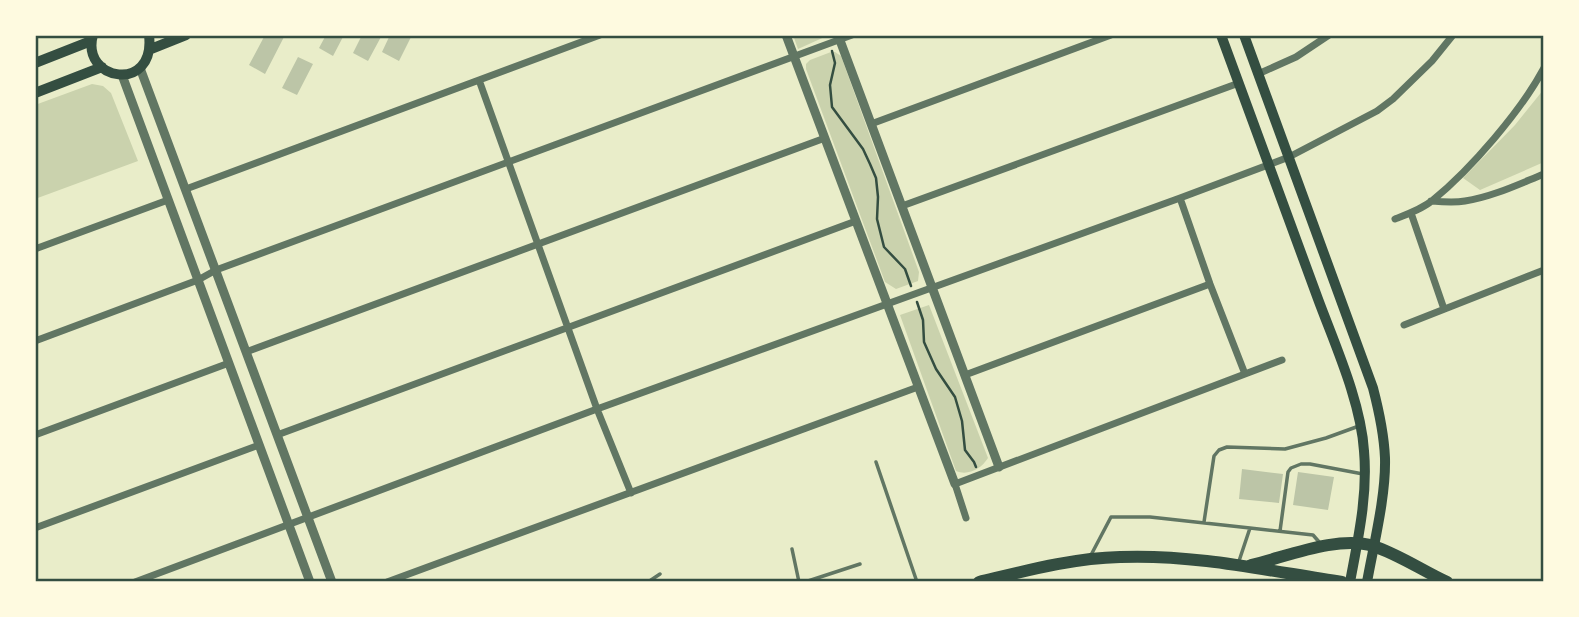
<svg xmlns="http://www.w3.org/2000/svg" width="1579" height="617" viewBox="0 0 1579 617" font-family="'Alegreya Sans',sans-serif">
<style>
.green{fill:#cad2ad}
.building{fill:#bcc5a7}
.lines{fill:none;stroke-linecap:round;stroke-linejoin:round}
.path{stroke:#344e41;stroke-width:2.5}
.service{stroke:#617663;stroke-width:3.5}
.minor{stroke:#617663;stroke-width:7}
.tertiary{stroke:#617663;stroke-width:9}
.secondary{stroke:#344e41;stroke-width:10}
.primary{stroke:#344e41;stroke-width:12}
.neatline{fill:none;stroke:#344e41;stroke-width:2.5}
</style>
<rect width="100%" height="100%" fill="#e9edc9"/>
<path class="green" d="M793,35H829L798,49Z
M831,52H835L841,56L919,272L918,281L896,289L885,282L806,69V64L810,60Z
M92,84L103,86L111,93L138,161L35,199V105Z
M1544,89V162L1480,190L1463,178L1515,125Z
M929,305L988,458C981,469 968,476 956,471L900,315Z"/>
<path class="building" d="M265,35H285L265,74L249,65Z
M326,35H344L333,56L319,48Z
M362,35H382L368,61L353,53Z
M390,35H412L399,61L382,52Z
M298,57L313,64L297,95L282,88Z
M1242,469L1283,474L1279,503L1239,499Z
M1298,472L1334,477L1328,510L1293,505Z"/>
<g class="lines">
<path class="path" d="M832,51L835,63L830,85L832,107L863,149L870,164L876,178L878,197L877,219L884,247L905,269L911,286
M917,302L923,320L924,342L936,369L955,397L962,421L965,450L974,462L976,467"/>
<path class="service" d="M876,462L917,582
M1204,522L1214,456L1219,450L1227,447L1285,449L1326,438L1359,426
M1250,528L1313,535L1320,543
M1280,531L1288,472L1291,468L1301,464H1310L1363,474
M792,549L799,582
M1091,555L1111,517H1150L1250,528L1239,561
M648,582L660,574
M805,582L860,564"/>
<path class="minor" d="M1258,74L1296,57L1329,35
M479,80L597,409L631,493
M871,124L1111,35
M186,189L600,35
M1180,198L1210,284L1245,374
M1431,201C1443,202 1454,203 1465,201C1492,197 1519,184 1544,174
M902,206L1239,83
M1411,213L1444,309
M1395,219C1408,214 1422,209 1433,200C1471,169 1521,111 1544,68
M35,249L168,200
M1404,325L1544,270
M35,341L198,280L216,270L852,35
M246,352L825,138
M965,375L1210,284
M35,435L229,363
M277,435L856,221
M966,518L955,484L1282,360
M35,528L259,445
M135,582L597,409L1180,198L1289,157L1377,111L1393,99L1432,61L1453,35
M387,582L918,387"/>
<path class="tertiary" d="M786,35L955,484
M838,35L999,467
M140,68L332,582
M122,75L310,582"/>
<path class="secondary" d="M93,35C80,81 156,94 149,35
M1221,35C1254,123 1286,211 1318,299C1335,345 1361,402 1364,451C1368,495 1358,539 1350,582
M1244,35L1373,388C1379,411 1384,434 1385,458C1386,496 1374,543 1367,582
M151,49L186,35
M35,63L91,41
M35,93L102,67"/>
<path class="primary" d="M1251,565C1286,557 1338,535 1373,546C1398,554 1423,571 1447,582
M979,582C1025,571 1073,558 1120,557C1195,554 1269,571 1342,582"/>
</g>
<rect width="1579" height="617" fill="none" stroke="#fefae0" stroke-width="74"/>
<rect x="37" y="37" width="1505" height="543" class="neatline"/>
</svg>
